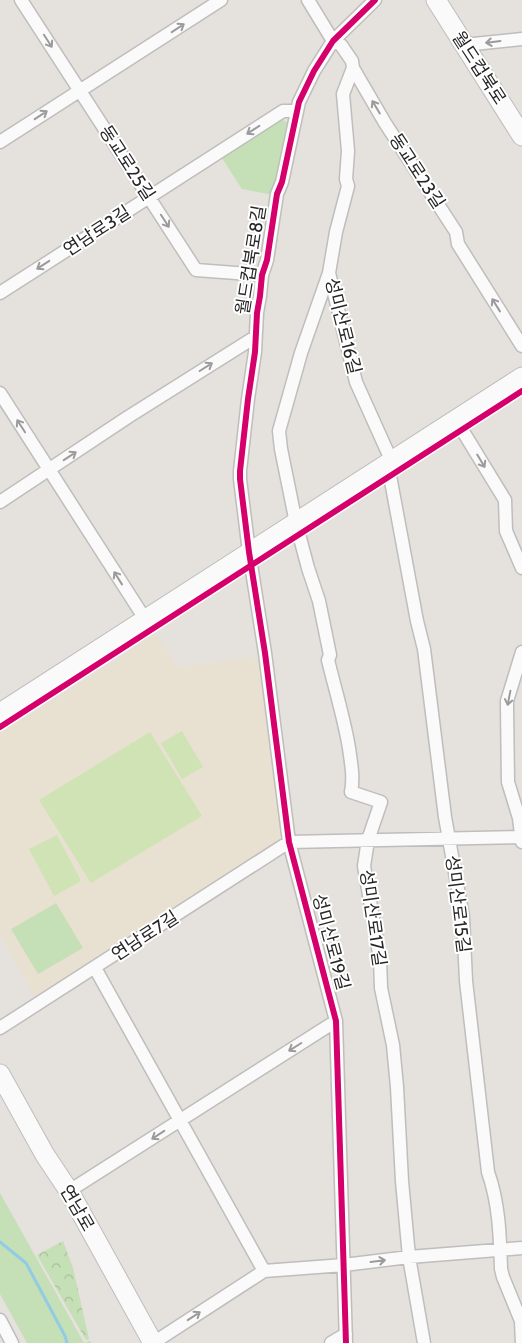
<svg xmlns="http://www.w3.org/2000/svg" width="522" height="1343" viewBox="0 0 522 1343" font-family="Cabin,'Noto Sans KR',sans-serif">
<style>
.education{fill:#e8e1d1}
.forest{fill:url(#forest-crowns)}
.park{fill:#c5dfb6}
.pitch{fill:#d0e3b4}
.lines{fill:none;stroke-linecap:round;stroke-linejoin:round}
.stream{stroke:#92cbe4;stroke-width:3}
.street-casing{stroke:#bfbdbd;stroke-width:15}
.secondary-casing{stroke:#bfbdbd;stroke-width:21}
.street{stroke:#fbfafa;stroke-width:12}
.secondary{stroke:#fbfafa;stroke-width:19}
.cycleway-casing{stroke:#fff;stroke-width:9}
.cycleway{stroke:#d6006c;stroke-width:6}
.oneway{stroke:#9c9b9b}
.labels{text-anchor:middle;stroke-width:4;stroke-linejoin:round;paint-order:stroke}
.street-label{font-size:18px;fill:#272727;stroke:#fff}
</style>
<defs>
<pattern id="forest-crowns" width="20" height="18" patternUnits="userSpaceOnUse" patternTransform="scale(1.25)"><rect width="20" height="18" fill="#c5dfb6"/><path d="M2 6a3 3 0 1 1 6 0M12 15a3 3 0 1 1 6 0" fill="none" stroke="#a9bf9c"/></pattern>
</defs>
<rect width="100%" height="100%" fill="#e5e1dc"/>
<path class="education" d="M156,634L177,667L254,657L260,662L283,838L281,841L35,998L0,935V734Z"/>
<path class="forest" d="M63,1241L73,1268L89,1339L86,1340L37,1255Z"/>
<path class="park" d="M282,119L289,124L274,195L242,189L222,158Z
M56,903L83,948L38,974L11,929Z
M0,1193L84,1343L90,1341L91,1343H27L0,1294Z"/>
<path class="pitch" d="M182,731L203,767L182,779L161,743Z
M150,732L202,816L91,883L39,800Z
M57,835L81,881L54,896L29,849Z"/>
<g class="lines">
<path class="stream" d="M0,1242L26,1263L65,1336L67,1343"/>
<defs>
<path id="street" d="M21,0L196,270L262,275
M308,0L333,41L341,45L352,61L353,68L385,123L456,232L458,244L522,346
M464,45L522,39
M353,68L343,94L348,151L346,179L348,186L336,232L329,273L356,382L392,462
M0,142L221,0
M329,273L301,353L279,431L281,449L296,523L308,568L319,601L330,655L328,660C335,689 344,718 349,748C351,763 354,777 351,792L381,802L368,840L364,866L380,959L381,988L393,1045L397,1087L402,1181L409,1257L424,1343
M0,293L283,111H297
M0,393L145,619
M456,420L505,500L506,531L522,568
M388,465L417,621L424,649L445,817L463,917L466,981L488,1172C499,1203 500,1236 501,1269L503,1277L521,1321L522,1343
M0,502L128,417L255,337
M522,652L507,701V707L508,782L519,818L522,842
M95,968L264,1271
M0,1028L289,842L522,837
M69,1191L336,1021
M0,1320L12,1343
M153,1343L264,1271L344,1265L409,1257L522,1248
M331,1343L346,1334
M346,1343L336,1021L289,842L265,653L249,552L240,479V471L248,399L255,352L257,313L260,296L262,275L267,260L277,194L282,182L299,102L314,71L333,41L375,0"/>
<path id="secondary" d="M436,0L522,136
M0,713C173,600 349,490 522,377
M0,1074L45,1155L69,1191L153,1343"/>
</defs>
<use href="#street" class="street-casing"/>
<use href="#secondary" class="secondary-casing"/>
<use href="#street" class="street"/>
<use href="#secondary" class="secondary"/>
<defs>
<path id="cycleway" d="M0,727L522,391
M346,1343L336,1021L289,842L265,653L249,552L240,479V471L248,399L255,352L257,313L260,296L262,275L267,260L277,194L282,182L299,102L314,71L333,41L375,0"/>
</defs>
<use href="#cycleway" class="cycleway-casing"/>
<use href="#cycleway" class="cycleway"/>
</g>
<defs><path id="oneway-shaft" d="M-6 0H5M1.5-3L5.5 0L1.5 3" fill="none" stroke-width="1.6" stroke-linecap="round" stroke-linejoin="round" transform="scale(1.25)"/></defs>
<g class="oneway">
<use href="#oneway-shaft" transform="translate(178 28) rotate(-33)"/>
<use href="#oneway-shaft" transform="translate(48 41) rotate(57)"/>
<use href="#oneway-shaft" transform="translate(493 42) rotate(173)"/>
<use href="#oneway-shaft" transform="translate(376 107) rotate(-121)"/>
<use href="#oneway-shaft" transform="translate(41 115) rotate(-33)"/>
<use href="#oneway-shaft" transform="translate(253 130) rotate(147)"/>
<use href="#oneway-shaft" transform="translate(165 221) rotate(57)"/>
<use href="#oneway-shaft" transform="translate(43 265) rotate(147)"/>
<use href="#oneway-shaft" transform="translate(496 305) rotate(-122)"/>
<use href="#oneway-shaft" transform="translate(206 367) rotate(-32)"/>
<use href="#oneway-shaft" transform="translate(21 426) rotate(-123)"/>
<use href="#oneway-shaft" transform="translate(70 456) rotate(-33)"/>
<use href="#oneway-shaft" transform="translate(481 461) rotate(59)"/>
<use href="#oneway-shaft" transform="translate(118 578) rotate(-122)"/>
<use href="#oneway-shaft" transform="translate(509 698) rotate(101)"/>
<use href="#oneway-shaft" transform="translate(295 1047) rotate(148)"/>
<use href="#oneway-shaft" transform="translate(158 1135) rotate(147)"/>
<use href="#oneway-shaft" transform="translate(378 1261) rotate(-7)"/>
<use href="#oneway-shaft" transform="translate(194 1316) rotate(-33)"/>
</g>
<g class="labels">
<g class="street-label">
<text transform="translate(479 68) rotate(57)" y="6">월드컵북로</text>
<text transform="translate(127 163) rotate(57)" y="6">동교로25길</text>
<text transform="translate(417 171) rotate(57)" y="6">동교로23길</text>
<text transform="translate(97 231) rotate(-33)" y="6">연남로3길</text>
<text transform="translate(251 260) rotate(-81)" y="6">월드컵북로8길</text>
<text transform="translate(343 326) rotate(76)" y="6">성미산로16길</text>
<text transform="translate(458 904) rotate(83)" y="6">성미산로15길</text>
<text transform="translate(373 918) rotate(82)" y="6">성미산로17길</text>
<text transform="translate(145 936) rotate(-33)" y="6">연남로7길</text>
<text transform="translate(331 942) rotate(75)" y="6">성미산로19길</text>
<text transform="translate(77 1208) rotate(60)" y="6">연남로</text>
</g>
</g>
</svg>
